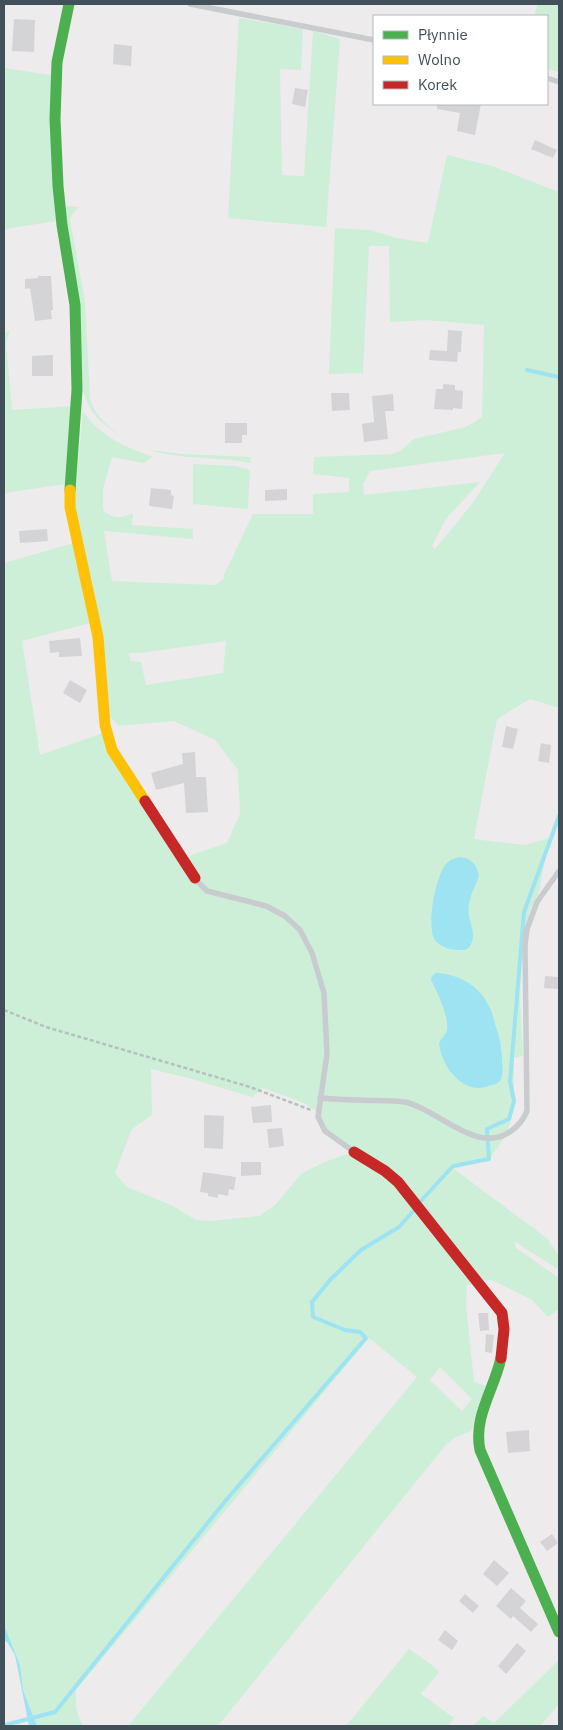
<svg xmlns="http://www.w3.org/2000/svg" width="563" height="1730" viewBox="0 0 563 1730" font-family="'IBM Plex Sans',sans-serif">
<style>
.green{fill:#cdefd8;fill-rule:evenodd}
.water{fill:#9de3f1}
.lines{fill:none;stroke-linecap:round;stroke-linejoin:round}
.stream{stroke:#9de3f1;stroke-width:4}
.building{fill:#d4d4d7}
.path{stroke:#b4c2bd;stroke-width:2.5;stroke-dasharray:4 2.5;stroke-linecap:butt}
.lane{stroke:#c8ccce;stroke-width:5.5}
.fast{stroke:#4caf50;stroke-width:11}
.slow{stroke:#ffc107;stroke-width:11}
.jam{stroke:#c62828;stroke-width:11}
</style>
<rect width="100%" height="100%" fill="#edebec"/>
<path class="green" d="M538,4H559V72L547,69V16H534Z
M239,18L303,29L301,70L280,69L282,175L304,176L313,31L340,39L326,227L228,218Z
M4,68L51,75L57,221L4,229Z
M447,155L492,166L559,192V708L530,699L497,719L474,839L526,845L549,838L539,892L530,910L522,946L520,999L523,1056L514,1058V1108L507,1134L490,1158L454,1169L548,1239L559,1256V1270L514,1241L516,1248L559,1278V1309L548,1317L532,1300L494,1281L488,1280L480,1281L475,1284L467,1285L466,1306L474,1382L489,1387L471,1431L454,1438L445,1446L218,1726H128L417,1377L369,1338L76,1690C76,1704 75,1715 84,1726H37L23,1690L20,1665L4,1625V563L74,543L90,623L22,641L40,755L103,733L183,861L194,854L227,843L240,814L238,770L215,740L174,721L119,726L110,717L74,505L83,411C99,436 126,447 153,457L143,463L112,457L103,489V510C113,519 122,519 133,513L132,525L193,529V539L104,531L112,581L214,585L224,579V575L253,514H313V494L349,492V478L313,474L314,457L392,454L400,451L414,439L466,427L482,417L484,325L426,320L390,322L389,246H369L363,373L329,374L335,228L370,230L397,238L428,243ZM505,453L472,504L435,549L432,546L446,519L480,482L364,495L363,484L370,471ZM226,641L223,673L146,685L141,662L131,661L128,653H140ZM438,879L477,882C465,902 468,914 473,936L432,917ZM431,980L482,995L489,1005L502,1048V1073L498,1083L479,1089L439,1043C441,1039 446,1034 447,1030C449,1016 437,992 431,980ZM151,1069L192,1079L252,1097L263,1088L304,1103L315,1110L322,1127L353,1152L327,1161L302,1173L275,1205L259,1216L211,1221L196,1220L173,1206L127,1187L115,1173L132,1129L152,1115ZM440,1367L472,1399L462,1411L430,1380Z
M69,206L79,207L72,215L70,220L85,301L90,399C96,416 103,422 118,433C99,423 89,411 83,390L65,207Z
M10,331L6,342L12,410L73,406L67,484L4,493V332Z
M149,450L182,454L251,457L250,463C217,456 182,460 149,450Z
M193,464L235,466L250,470L248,509L193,504Z
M409,1649L432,1665L439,1672L421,1694L454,1718L448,1726H346Z
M559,1660V1704L540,1726H473L483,1716L494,1723Z"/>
<path class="water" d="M461,857C472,859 476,864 479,875C475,890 467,897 469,915C470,924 476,935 471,944C469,950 464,950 459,950C450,950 436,946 433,936C428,920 435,876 447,863C451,859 455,858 461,857Z
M436,973C458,974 479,985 489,1006C492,1011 493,1018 495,1024C499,1035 502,1046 502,1058C502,1064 504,1075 500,1081C497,1085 490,1085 486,1087C462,1094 441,1065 439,1043C441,1039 446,1034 447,1030C449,1016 437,992 431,980L432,976Z
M4,1625L20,1665L23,1690L37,1726H29L15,1655L7,1642L4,1641Z"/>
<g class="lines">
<path class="stream" d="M527,370L559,377
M419,1203L453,1166L489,1159L487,1129L509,1119L514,1101L510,1081L524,912L559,816
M5,1725L55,1712L227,1499L366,1338L360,1332L345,1330L313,1317L312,1302L330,1280L361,1250L399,1227L415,1209"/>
</g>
<path class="building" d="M14,19L35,20L34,52L12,51Z
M114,44L132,46L131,66L113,64Z
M295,88L308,90L305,107L292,104Z
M437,104H481L475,135L457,131L460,113L437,109Z
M535,140L557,150L553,158L531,149Z
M38,276H51L53,310L51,311L52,319L35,321L30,288L25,289V279L38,278Z
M448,330L462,331L461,352H458L457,362L429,360L430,350L447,351Z
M53,355V376H32V356Z
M443,384L455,385V390L463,391L462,409L453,408V410L434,409L436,389H443Z
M331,393H349L350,410L332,411Z
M393,394L394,411H385L388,439L364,442L362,424L374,422L372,396Z
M225,423H247V435H242V443H225Z
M151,488L171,490V495L174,496L172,509L149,506Z
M287,489V500L265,501V490Z
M47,529L48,541L20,543L19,531Z
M80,638L82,656L59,657V652L50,653L49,641Z
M70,680L87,690L80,703L63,693Z
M506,726L518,729L513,749L502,747Z
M541,743L551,745L549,763L538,761Z
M195,752L196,777H206L208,812L186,813L184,783L156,790L151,773L183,764L182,753Z
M545,976L559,977V989L544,988Z
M271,1105L272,1122L253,1123L251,1107Z
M204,1115L224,1116L223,1149L204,1148Z
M282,1128L284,1146L269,1148L267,1129Z
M241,1162H261V1175L241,1176Z
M203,1172L236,1177L234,1190L229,1189L228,1196L218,1194V1198L208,1196V1193L200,1192Z
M478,1313H488L489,1330L480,1331Z
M486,1334L494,1335L492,1353L485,1352Z
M529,1430L530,1451L508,1453L506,1432Z
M552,1534L558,1543L547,1551L540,1542Z
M494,1560L509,1573L497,1586L483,1574Z
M511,1588L526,1601L520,1608L538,1624L531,1632L513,1616L511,1619L496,1606Z
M465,1594L479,1606L473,1613L459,1601Z
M445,1630L458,1641L452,1650L438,1640Z
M517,1643L526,1651L506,1674L498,1666Z"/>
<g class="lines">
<path class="path" d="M4,1010L46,1027L250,1087L311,1110"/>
<path class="lane" d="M190,4L374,40
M547,78L559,82
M196,880L207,891L266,906L285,916L300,930L312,953L324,993L327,1054L318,1117L325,1131L353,1151
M320,1098C333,1099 346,1100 359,1100C374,1101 390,1100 405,1102C438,1109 477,1156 511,1131C518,1126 524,1119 527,1111L525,945L527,929L537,902L559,871"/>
<path class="fast" d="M69,4L57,62L55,119L58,186L62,225L75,305L77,390L70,490
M501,1358C494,1390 473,1417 480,1450L559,1632"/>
<path class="slow" d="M70,490V507L98,637L105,725L112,750L145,801"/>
<path class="jam" d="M145,801L195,878
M354,1152L385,1171L398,1182L502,1313L504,1329L501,1358"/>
</g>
<rect width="563" height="1730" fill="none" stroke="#42505a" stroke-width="10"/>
<rect x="373" y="15" width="175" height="90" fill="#ffffff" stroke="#b3b9bd"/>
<rect x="383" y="31" width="25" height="8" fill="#4caf50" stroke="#b3b9bd"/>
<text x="418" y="40" font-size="15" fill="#42505a">Płynnie</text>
<rect x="383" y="56" width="25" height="8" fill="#ffc107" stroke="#b3b9bd"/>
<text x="418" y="65" font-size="15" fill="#42505a">Wolno</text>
<rect x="383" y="81" width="25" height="8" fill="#c62828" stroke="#b3b9bd"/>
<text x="418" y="90" font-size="15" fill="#42505a">Korek</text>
</svg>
